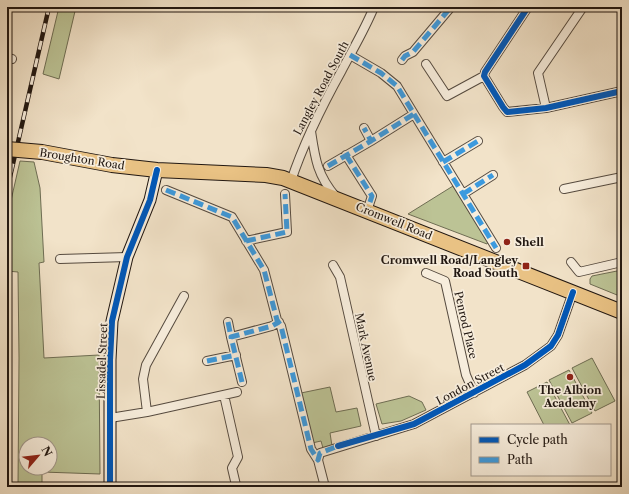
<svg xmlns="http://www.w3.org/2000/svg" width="629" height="494" viewBox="0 0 629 494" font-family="'Libre Caslon Text',serif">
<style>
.green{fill:#bcc395;stroke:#6e6d53;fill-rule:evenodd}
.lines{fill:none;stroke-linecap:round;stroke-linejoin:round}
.street-casing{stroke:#554a3f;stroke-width:10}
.secondary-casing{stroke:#211711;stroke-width:13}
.highway-casing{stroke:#211711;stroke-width:16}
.street{stroke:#f7eddc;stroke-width:8}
.secondary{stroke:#f7eddc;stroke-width:11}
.highway{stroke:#e9c284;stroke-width:14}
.rail-casing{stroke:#211711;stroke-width:4.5}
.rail{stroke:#f7eddc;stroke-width:3;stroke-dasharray:9;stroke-linecap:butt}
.highway-bridge-casing{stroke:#211711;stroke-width:16;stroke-linecap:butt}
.highway-bridge{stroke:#e9c284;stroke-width:14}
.quiet{stroke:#3c9ade;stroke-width:5;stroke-dasharray:10 5;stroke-linecap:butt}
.cycleway-casing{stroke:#f7eddc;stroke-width:8}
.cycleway{stroke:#0057b8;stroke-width:6}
.poi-dot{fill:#8f2418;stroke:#f7eddc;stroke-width:1.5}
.labels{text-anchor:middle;stroke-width:3.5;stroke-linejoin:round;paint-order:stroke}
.street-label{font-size:11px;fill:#211711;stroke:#f7eddc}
.poi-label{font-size:11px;font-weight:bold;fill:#211711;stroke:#f7eddc;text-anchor:start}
</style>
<rect width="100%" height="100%" fill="#f2e3c9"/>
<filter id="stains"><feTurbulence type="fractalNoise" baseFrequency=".005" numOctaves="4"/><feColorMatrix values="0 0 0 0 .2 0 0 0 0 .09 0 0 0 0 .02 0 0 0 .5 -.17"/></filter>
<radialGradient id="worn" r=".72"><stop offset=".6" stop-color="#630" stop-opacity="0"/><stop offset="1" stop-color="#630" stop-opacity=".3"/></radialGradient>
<path class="green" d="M59,7H76L59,79L43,74Z
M20,161L34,162L40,188L44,262L39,263L44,358L99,355L100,474L42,472V487H18L19,358L18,272L7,271V218ZM26,444H50V468H26Z
M453,186L488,242L487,244L408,214Z
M622,270V297L590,284V279L592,276Z
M592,358L615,401L595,411L572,368Z
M569,370L592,413L572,423L549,380Z
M547,382L570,425H544L527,392Z
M330,387L336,412L357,408L361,426L330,433L332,446L323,448L321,441L312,443L301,393Z
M409,396L422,402L426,410L401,421L382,424L376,404Z"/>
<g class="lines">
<defs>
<path id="street" d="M528,7L485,72L484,76L503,107L507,112L546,108L622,91
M350,55L381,73L397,86L414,114L371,141
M7,58L12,59
M402,60L405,56L413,52L451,7
M426,64L447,96L484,76
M546,108L538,73L583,7
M414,114L496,248
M311,131C315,158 317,175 336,197
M346,155L372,196L367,211
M443,162L478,141
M328,166L371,141L364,128
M291,181C304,142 322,106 342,70C353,49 365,29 374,7
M564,189L622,177
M166,190L232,217L264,270L277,320L281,326L311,449L318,460L320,453L414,424L525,365L551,346L558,335L573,292
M463,194L493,175
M246,241L287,232L285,194
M60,259L127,257
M571,262L579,272L622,262
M333,265L340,277L376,436
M426,273L445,281L466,375L474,393
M228,322L231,337
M207,361L236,355
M242,382L231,337L272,326L279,322
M224,395L238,457L232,468L236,485
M147,412L143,379L146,365L184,296
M110,418L147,412L237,392
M318,460L325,487"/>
<path id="secondary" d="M110,487V360L112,321L127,257L150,200L157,170"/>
<path id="highway" d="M42,152L112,165L157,170L266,175L283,178L622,312"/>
</defs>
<use href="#street" class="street-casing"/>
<use href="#secondary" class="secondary-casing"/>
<use href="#highway" class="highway-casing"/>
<use href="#street" class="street"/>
<use href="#secondary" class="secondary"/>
<use href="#highway" class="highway"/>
<defs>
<path id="rail" d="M7,190L49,7"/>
</defs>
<use href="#rail" class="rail-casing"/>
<use href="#rail" class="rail"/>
<defs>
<path id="highway-bridge" d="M7,149L42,152"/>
</defs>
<use href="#highway-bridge" class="highway-bridge-casing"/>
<use href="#highway-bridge" class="highway-bridge"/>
<path class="quiet" d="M350,55L381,73L397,86L414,114L371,141
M402,60L405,56L413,52L451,7
M414,114L496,248
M346,155L372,196L367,211
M443,162L478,141
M328,166L371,141L364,128
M166,190L232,217L264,270L277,320L281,326L311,449L318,460L320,453L338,446
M463,194L493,175
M246,241L287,232L285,194
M228,322L231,337
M207,361L236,355
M242,382L231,337L272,326L279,322"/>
<defs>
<path id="cycleway" d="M528,7L485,72L484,76L503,107L507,112L546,108L622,91
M338,446L414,424L525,365L551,346L558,335L573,292
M110,487V360L112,321L127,257L150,200L157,170"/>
</defs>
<use href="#cycleway" class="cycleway-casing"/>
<use href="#cycleway" class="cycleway"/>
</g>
<g class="poi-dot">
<circle cx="507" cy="242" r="4"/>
<rect x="522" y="262" width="8" height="8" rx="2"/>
<circle cx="570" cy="377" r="4"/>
</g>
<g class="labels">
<g class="street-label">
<text transform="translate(321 88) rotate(-62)" y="4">Langley Road South</text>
<text transform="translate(82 159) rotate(9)" y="4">Broughton Road</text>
<text transform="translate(394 221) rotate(22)" y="4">Cromwell Road</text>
<text transform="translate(466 325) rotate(77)" y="4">Penrod Place</text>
<text transform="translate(366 347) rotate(78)" y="4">Mark Avenue</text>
<text transform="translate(102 361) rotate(-88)" y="4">Lissadel Street</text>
<text transform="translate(470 384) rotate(-28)" y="4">London Street</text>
</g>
<g class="poi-label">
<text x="515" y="246">Shell</text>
<text x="518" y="264" text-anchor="end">Cromwell Road/Langley<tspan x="518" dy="13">Road South</tspan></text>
<text x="570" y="394" text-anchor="middle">The Albion<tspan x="570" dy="13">Academy</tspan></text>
</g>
</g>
<rect width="629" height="494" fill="none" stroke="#f2e3c9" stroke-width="24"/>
<rect x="8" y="8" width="613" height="478" fill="none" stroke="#211711" stroke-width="2"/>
<rect x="12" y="12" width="605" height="470" fill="none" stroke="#211711"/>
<rect x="471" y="424" width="140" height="52" fill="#f7eddc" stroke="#a1978b"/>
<rect x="479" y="437" width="20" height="6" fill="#0057b8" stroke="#a1978b"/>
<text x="507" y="444" font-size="12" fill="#211711">Cycle path</text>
<rect x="479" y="457" width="20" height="6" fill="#3c9ade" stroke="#a1978b"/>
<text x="507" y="464" font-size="12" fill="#211711">Path</text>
<g transform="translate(38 456) rotate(62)"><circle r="19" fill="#f7eddc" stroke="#a1978b"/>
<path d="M0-3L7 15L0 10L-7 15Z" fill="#8f2418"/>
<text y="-6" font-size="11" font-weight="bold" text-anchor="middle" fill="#211711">N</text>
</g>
<rect width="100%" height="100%" filter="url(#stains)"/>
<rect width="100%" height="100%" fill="url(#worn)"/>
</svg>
